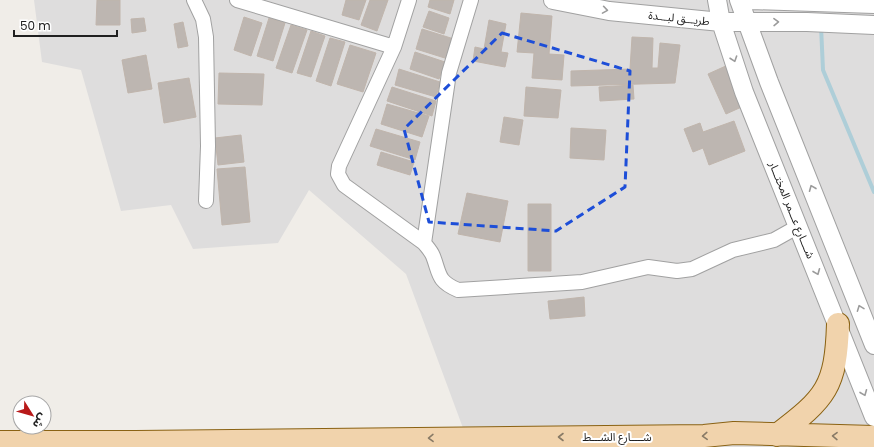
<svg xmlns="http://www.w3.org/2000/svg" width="874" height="447" viewBox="0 0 874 447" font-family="Poppins,'Noto Sans Arabic',sans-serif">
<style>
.residential{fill:#dedddd}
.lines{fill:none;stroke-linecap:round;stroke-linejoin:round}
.stream{stroke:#aeced8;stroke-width:4}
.building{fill:#bdb6b1;stroke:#c0b5ac}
.minor-casing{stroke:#a1a1a1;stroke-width:16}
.tertiary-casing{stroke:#a1a1a1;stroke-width:20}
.primary-casing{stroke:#8a6213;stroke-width:24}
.minor{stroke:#fff;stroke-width:14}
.tertiary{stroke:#fff;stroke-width:18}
.primary{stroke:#f1d3ac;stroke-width:22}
.oneway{stroke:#9b9b9b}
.oneway2{stroke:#887a66}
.marked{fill:none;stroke:#1d4ed8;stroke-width:3;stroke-dasharray:8 5;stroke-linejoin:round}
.labels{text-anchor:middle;stroke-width:4;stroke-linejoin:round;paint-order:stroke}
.street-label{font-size:11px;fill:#202020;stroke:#fff}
</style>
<rect width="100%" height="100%" fill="#f0ede8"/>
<path class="residential" d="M34,0H874V447H470L406,274L309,190L278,243L193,249L171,205L121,211L81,70L42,62Z"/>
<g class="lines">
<path class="stream" d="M821,26L823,70L874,192"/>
</g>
<path class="building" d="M97,0H120V25H96Z
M346,0H366L359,20L342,15Z
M370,0H388L377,31L361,25Z
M430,0H454L450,14L428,7Z
M429,11L449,18L444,34L423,27Z
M521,13L552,16L549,54L564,55L562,80L532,78L534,53L517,52Z
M244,17L262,23L251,56L234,50Z
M144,18L146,31L132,33L131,19Z
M269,18L285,23L273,61L257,56Z
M489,20L506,24L501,52L508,53L505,67L473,61L475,47L484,49Z
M183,22L188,46L178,48L174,24Z
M291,25L307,30L292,73L276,68Z
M422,29L454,39L448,59L416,49Z
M311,31L325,36L311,77L297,73Z
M632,37L653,38L652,68H658L660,43L680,45L675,83L571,86V71L630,69Z
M330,38L345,42L331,86L316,81Z
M350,45L376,53L363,92L337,84Z
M415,52L445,62L439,79L410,69Z
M146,55L152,89L128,93L122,60Z
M728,65L746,105L726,114L708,74Z
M399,69L440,82L436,97L395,85Z
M219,73L264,74L262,105L218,104Z
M189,78L196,117L164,123L158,83Z
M633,85L634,99L600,101L599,87Z
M392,87L436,101L432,116L387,101Z
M526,87L561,90L558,118L524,116Z
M387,104L429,116L422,137L381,124Z
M504,117L523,120L519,145L500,142Z
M734,121L745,151L709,165L703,148L693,152L684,129L700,123L703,132Z
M571,128L606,130L604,160L570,158Z
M376,129L420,142L415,160L370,146Z
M241,135L244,162L218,165L215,138Z
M381,152L414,162L410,175L377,165Z
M245,167L250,222L222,225L217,169Z
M467,193L508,201L500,242L458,234Z
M528,204H551V271H528Z
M584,297L585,316L550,319L548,301Z"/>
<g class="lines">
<defs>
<path id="minor" d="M194,0L203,19L206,37L208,146L206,201
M237,0L394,47
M409,0L394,47L339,166L338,174L344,185L424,243C427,247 431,251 433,256C440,274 437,281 458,290L582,282L648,267L677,271L692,269L733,250L774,240L799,226
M424,243L449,73L471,0"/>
<path id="tertiary" d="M553,0L609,11L721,22H807L874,25
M717,0L721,22L744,92L874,417
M739,0L769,82L874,345
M752,0L874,4"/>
<path id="primary" d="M777,435C826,398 836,387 838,324
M0,442H136L704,436L734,433L874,437"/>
</defs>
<use href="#minor" class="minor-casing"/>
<use href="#tertiary" class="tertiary-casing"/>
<use href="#primary" class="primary-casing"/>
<use href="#minor" class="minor"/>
<use href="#tertiary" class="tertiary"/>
<use href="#primary" class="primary"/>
</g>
<defs><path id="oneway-chevron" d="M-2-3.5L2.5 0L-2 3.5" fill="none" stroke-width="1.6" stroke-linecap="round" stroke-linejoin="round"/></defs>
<g class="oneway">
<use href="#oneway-chevron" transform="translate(605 10) rotate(9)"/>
<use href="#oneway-chevron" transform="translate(776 22) rotate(-1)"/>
<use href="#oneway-chevron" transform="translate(734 59) rotate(71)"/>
<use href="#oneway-chevron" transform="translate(812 188) rotate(-112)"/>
<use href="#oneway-chevron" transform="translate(817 272) rotate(68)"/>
<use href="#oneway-chevron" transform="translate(860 308) rotate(-111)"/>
<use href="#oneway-chevron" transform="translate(864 393) rotate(68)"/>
</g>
<g class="oneway2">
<use href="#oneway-chevron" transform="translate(705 436) rotate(177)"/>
<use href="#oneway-chevron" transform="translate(835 436) rotate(-179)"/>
<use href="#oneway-chevron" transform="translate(561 437) rotate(180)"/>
<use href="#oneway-chevron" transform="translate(431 438) rotate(179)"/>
</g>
<path class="marked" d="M502,33L630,71L625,187L556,231L429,222L404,129Z"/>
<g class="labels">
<g class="street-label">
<text transform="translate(679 18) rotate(6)" y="4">طريـــق لبـــدة</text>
<text transform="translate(792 210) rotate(68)" y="4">شــــارع عـــمر المختـــار</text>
<text x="617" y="441">شــــارع الشـــط</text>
</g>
</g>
<g transform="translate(32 415) rotate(127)"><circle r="19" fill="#ffffff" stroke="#a6a6a6"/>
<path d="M0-3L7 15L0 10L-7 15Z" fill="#b81919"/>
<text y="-6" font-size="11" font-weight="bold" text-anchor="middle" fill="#202020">ش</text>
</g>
<path d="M14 30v6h103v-6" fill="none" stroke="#202020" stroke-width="2"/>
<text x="20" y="30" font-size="12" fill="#202020" stroke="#ffffff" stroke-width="3" paint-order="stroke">50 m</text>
</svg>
